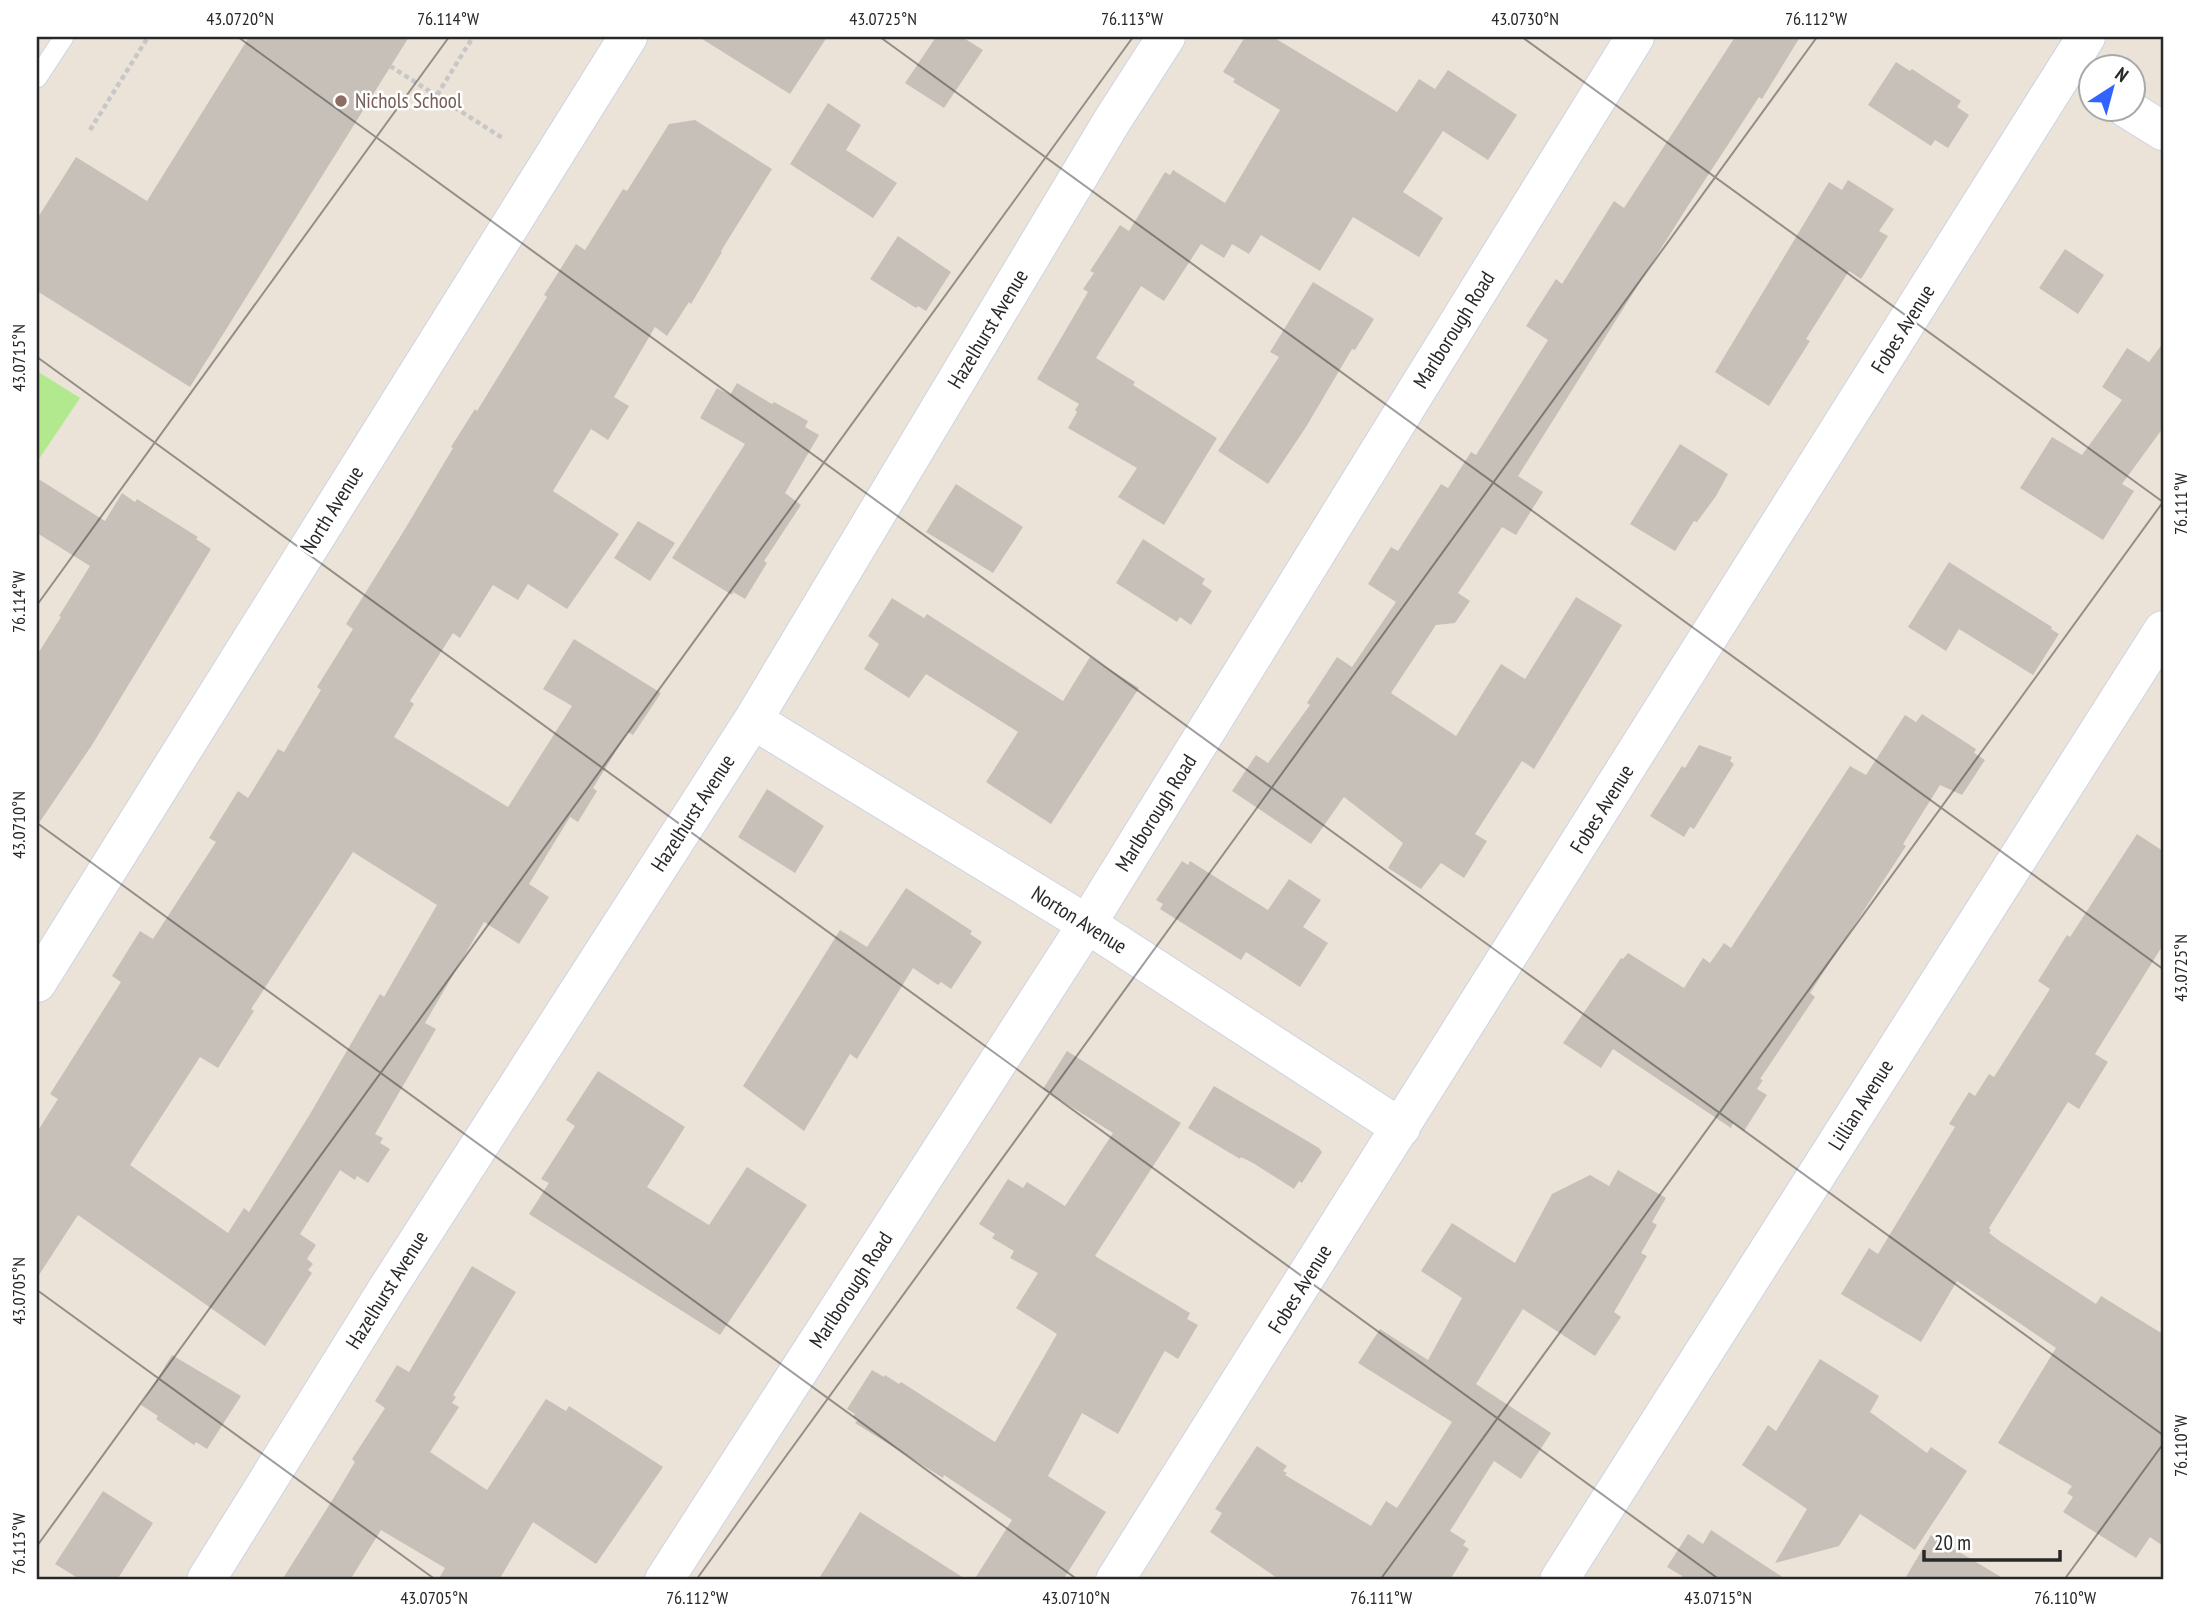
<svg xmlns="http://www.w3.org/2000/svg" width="2200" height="1617" viewBox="0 0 2200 1617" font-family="'PT Sans Narrow',sans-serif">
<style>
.green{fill:#b2e98f}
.building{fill:#c7c0b8;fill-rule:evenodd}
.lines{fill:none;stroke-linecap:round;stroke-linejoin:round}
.lane-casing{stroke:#cdd3e3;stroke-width:21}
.street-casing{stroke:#cdd3e3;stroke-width:40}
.path{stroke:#c7c7c7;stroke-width:4.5;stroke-dasharray:5 3.5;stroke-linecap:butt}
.lane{stroke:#fff;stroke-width:19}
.street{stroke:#fff;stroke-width:38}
.ticks{fill:none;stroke:#282828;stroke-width:2;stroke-opacity:0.45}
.education-dot{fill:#8d6e63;stroke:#fff;stroke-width:2.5}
.labels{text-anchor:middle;stroke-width:5;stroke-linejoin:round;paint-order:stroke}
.education-label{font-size:21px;fill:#785e54;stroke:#fff;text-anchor:start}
.street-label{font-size:21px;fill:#282828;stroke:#fff}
.neatline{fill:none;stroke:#282828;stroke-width:2.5}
.ticks-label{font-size:18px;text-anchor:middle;fill:#282828}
</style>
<rect width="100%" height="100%" fill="#ece3d8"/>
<path class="green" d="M37,371L80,398L37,462Z"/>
<path class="building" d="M249,37H409L190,387L37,291V219L76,157L147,201Z
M699,37H827L790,94Z
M936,37H962L983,50L944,108L905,83Z
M1245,37H1273L1397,112L1419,79L1435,89L1448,70L1517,115L1488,160L1443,131L1403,192L1443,218L1419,257L1353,217L1320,271L1261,235L1249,254L1232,244L1224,258L1201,244L1164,301L1141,286L1096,358L1135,382L1133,385L1217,438L1164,525L1118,497L1137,468L1068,428L1077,412L1075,410L1079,404L1037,379L1088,292L1083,289L1094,273L1090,271L1120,225L1129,231L1165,172L1170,175L1173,170L1225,203L1280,110L1233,82L1235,79L1223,72Z
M1735,37H1800L1762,99L1759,97L1684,212L1518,476L1543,492L1516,535L1502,527L1458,593L1470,601L1455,623L1436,625L1391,693L1456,736L1501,664L1525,679L1576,597L1622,625L1534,769L1522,761L1475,834L1487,841L1464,878L1441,863L1421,889L1388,868L1403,843L1344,797L1311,844L1232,791L1256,755L1268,763L1310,705L1307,703L1337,657L1352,667L1396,602L1368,584L1391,547L1398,551L1441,484L1448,488L1471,452L1476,455L1548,340L1526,326L1556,279L1562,284L1614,201L1624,208Z
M1896,62L1910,71L1912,69L1961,101L1957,107L1969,115L1948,148L1935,140L1931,146L1868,105Z
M828,103L861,125L846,150L897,183L873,218L790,164Z
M695,120L772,169L721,251L722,252L691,304L689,302L667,336L655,327L614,397L629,406L608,440L591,429L553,491L619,534L567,609L528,584L518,600L493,585L460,638L453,633L410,701L414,704L394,737L508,807L572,706L543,689L574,639L661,693L633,735L628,732L593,788L597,791L578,822L570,817L529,884L549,897L519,944L484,922L425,1023L436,1029L375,1134L383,1138L380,1143L390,1149L368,1183L357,1176L355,1180L340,1170L300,1234L316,1245L307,1259L313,1264L308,1270L312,1273L265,1346L78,1215L37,1278V1132L58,1099L50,1094L121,982L112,976L140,931L153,939L216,842L209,838L238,791L248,798L278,749L284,752L321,690L317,687L353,629L346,624L405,529L453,448L451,447L475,409L477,411L547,297L544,295L576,244L585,250L623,189L627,191L669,124ZM353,852L437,905L384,997L380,994L310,1114L249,1212L244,1208L228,1233L130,1165L200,1057L218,1068L254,1011L251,1009Z
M1848,180L1894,209L1879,231L1888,236L1861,279L1849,271L1806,339L1810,341L1769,406L1715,372L1829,182L1842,190Z
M898,236L951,272L926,311L918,306L916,308L870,279Z
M2065,249L2104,275L2078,314L2039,288Z
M1313,282L1374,319L1355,350L1352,349L1306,427L1268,484L1218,451L1279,357L1270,352Z
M2163,343V428L2122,484L2134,491L2103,540L2020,488L2052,437L2082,455L2122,400L2102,387L2127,348L2149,362Z
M737,383L772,404L774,402L808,421L805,427L819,435L785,493L801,505L764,561L767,563L745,599L733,592L732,595L672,558L745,444L700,418L717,388L730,395Z
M1680,444L1728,474L1716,496L1697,522L1694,521L1675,551L1630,524Z
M37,478L105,521L122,493L135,502L137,499L198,537L196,539L211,549L92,745L37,826V655L61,617L59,616L90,566L37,533Z
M956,484L1023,527L993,573L926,532Z
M638,521L675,543L650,581L614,558Z
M1143,539L1205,579L1202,584L1212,591L1191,625L1180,617L1177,622L1116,583Z
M1949,562L2052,627L2051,629L2059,634L2033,675L1959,629L1946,651L1908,627Z
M892,598L924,618L927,614L1063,701L1090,657L1139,688L1051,824L986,782L1018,732L926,674L909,698L864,669L879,644L868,636Z
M1922,714L1976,749L1974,753L1985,760L1962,795L1940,785L1903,844L1906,846L1810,993L1815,997L1760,1079L1763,1080L1757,1089L1767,1095L1744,1131L1733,1123L1731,1128L1613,1049L1601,1068L1563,1043L1621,958L1623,959L1628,953L1684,988L1703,958L1710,963L1724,943L1731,948L1850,766L1866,775L1905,715L1916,722Z
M1699,745L1732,757L1730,761L1734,764L1694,829L1690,827L1684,837L1650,816L1682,766L1685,768Z
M767,789L824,826L795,873L738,837Z
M2137,834L2163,851V945L2095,1054L2108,1062L2079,1109L2068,1102L1989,1228L1991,1230L1989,1233L2001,1242L2096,1304L2101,1296L2163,1334V1546L2150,1537L2136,1558L2063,1512L2073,1497L2067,1493L2072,1486L1998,1443L2056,1348L1957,1281L1921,1342L1841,1294L1869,1248L1878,1254L1955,1127L1949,1124L1969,1092L1975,1096L1989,1074L1994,1077L2050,989L2038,981L2067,935L2070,937Z
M1182,861L1188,865L1190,861L1268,910L1289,879L1321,900L1303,927L1328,943L1300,987L1246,952L1241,960L1160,909L1163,904L1156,900Z
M906,888L972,931L970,934L982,942L951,989L941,982L938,985L913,968L857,1059L850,1054L804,1131L743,1086L840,930L867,947Z
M1067,1051L1181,1123L1095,1256L1190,1313L1187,1319L1198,1325L1178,1359L1165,1351L1163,1354L1118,1434L1082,1413L1048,1476L1106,1512L1063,1580H974L1012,1520L944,1475L943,1478L855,1423L858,1420L853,1417L855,1414L847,1409L872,1370L884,1377L885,1375L899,1384L901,1382L995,1442L1057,1334L1016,1308L1038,1273L1010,1258L1014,1251L992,1238L995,1234L979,1224L1008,1179L1023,1188L1027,1182L1065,1206L1113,1133L1043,1089Z
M598,1071L685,1127L647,1187L709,1225L747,1167L807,1205L720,1335L529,1214L549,1183L541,1179L575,1126L566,1120Z
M1214,1086L1319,1148L1322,1152L1302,1183L1299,1181L1294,1189L1253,1163L1241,1157L1240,1159L1188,1128Z
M1618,1170L1666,1198L1652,1222L1657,1225L1641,1253L1647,1256L1614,1312L1621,1317L1595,1356L1523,1309L1476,1384L1551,1433L1521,1479L1494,1461L1450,1531L1466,1541L1463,1545L1469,1549L1450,1580H1280L1210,1532L1222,1513L1215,1509L1257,1446L1287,1466L1283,1471L1287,1473L1285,1475L1371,1526L1386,1501L1397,1508L1452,1422L1358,1363L1380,1329L1428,1360L1462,1298L1421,1271L1452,1223L1515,1263L1552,1194L1590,1175L1609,1186Z
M472,1266L516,1292L453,1395L456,1397L452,1403L459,1407L430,1452L487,1490L546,1399L566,1411L569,1406L663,1467L596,1564L533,1522L499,1580H438L445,1568L381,1530L350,1580H282L333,1499L355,1462L352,1459L385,1408L375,1401L397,1365L409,1372Z
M172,1355L241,1396L207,1449L196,1442L194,1445L156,1419L158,1416L141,1405Z
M1820,1359L1879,1396L1870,1412L1927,1453L1931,1447L1967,1471L1915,1550L1860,1514L1839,1546L1775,1563L1807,1509L1742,1465L1768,1425L1776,1431Z
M103,1491L153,1523L117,1580H81L55,1564Z
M860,1512L967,1580H818Z
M1711,1530L1787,1580H1680L1682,1576L1667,1567L1688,1534L1703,1544Z
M1931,1535L2006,1580H1904Z"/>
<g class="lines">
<defs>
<path id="lane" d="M37,78L64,37"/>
<path id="street" d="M2126,108L2163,131
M753,720L1087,924L1401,1128
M37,983L628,37
M206,1580L387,1289L753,720L1112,121L1166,37
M664,1580L1087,924L1635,37
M1115,1580L2086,37
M1559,1580L2163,630"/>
</defs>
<use href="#lane" class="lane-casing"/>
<use href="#street" class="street-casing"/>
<path class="path" d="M390,66L504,139
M437,95L473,37
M90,130L148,37"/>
<use href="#lane" class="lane"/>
<use href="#street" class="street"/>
</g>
<path class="ticks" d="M238,37L2163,1435M880,37L2163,969M1522,37L2163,502M37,357L1720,1580M37,605L449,37M37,823L1078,1580M37,1290L436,1580M37,1546L1133,37M696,1580L1817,37M1380,1580L2163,502M2064,1580L2163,1444"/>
<circle class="education-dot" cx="341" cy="101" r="7"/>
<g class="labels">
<g class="education-label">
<text x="355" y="108">Nichols School</text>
</g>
<g class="street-label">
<text transform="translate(988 329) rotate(-59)" y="7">Hazelhurst Avenue</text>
<text transform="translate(1903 329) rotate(-58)" y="7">Fobes Avenue</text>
<text transform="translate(1454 330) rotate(-58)" y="7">Marlborough Road</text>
<text transform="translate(332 510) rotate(-58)" y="7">North Avenue</text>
<text transform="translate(1602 809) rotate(-58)" y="7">Fobes Avenue</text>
<text transform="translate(693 813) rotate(-57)" y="7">Hazelhurst Avenue</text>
<text transform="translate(1156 813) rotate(-58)" y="7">Marlborough Road</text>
<text transform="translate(1079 920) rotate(32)" y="7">Norton Avenue</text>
<text transform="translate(1861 1105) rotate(-58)" y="7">Lillian Avenue</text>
<text transform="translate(1300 1289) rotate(-58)" y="7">Fobes Avenue</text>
<text transform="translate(387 1290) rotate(-58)" y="7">Hazelhurst Avenue</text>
<text transform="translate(851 1290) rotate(-57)" y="7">Marlborough Road</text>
</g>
</g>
<rect width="2200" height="1617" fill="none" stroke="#ffffff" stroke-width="77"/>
<g transform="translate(2112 88) rotate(36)"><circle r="33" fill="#ffffff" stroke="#a9a9a9" stroke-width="2"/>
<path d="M0-5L12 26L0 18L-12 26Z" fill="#3363ff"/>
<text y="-10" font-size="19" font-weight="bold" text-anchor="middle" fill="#282828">N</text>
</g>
<path d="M1924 1550v10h136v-10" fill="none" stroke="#282828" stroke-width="3.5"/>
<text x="1934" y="1550" font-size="21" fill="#282828" stroke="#ffffff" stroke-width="5" paint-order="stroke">20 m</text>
<rect x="38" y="38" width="2124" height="1540" class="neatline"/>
<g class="ticks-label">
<text x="240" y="25">43.0720°N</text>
<text x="448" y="25">76.114°W</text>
<text x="883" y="25">43.0725°N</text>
<text x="1132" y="25">76.113°W</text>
<text x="1525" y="25">43.0730°N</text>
<text x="1816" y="25">76.112°W</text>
<text transform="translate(19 358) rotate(-90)" y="6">43.0715°N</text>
<text transform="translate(2181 504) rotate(-90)" y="6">76.111°W</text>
<text transform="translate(19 602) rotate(-90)" y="6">76.114°W</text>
<text transform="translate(19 825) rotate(-90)" y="6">43.0710°N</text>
<text transform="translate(2181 968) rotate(-90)" y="6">43.0725°N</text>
<text transform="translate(19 1291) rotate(-90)" y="6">43.0705°N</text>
<text transform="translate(2181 1446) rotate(-90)" y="6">76.110°W</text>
<text transform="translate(19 1544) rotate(-90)" y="6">76.113°W</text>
<text x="434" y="1604">43.0705°N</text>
<text x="697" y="1604">76.112°W</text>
<text x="1076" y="1604">43.0710°N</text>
<text x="1381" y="1604">76.111°W</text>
<text x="1718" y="1604">43.0715°N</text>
<text x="2065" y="1604">76.110°W</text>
</g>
</svg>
